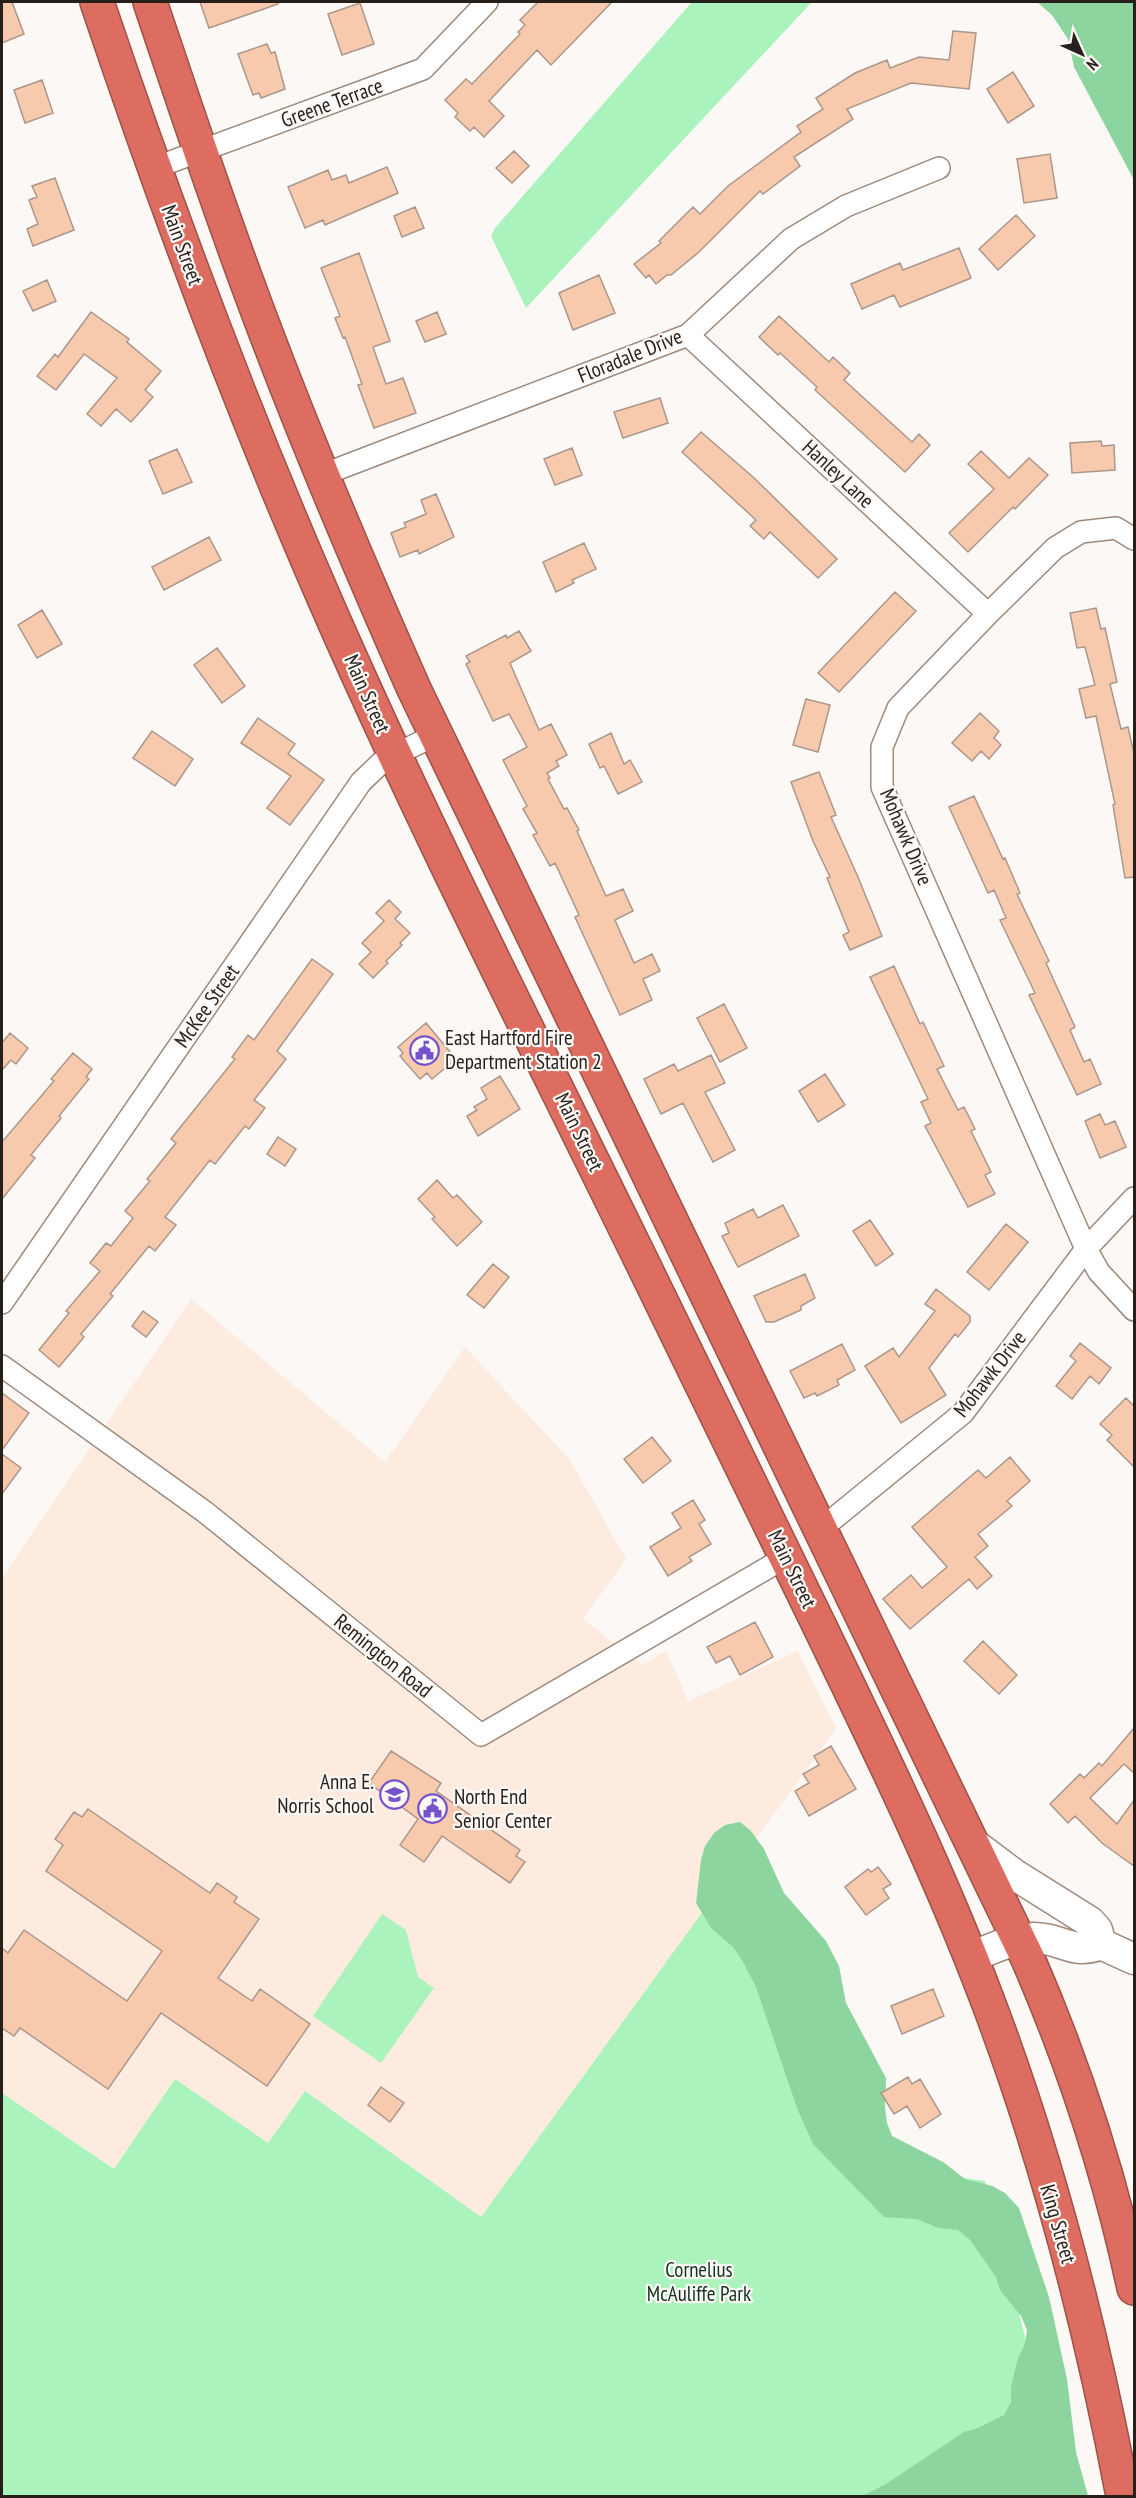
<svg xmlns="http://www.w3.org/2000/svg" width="1136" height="2498" viewBox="0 0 1136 2498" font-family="'PT Sans Narrow',sans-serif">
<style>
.built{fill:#fdebe0}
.green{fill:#abf3bd}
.forest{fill:#8cd59f}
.building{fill:#f7caad;stroke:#ab978b;stroke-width:1.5}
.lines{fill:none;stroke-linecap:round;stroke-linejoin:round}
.street-casing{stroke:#9d8a7d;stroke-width:24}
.secondary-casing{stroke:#9d8a7d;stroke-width:33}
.highway-casing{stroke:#9d5248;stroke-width:36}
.street{stroke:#fff;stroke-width:21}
.secondary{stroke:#fff;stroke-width:30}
.highway{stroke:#dd6d60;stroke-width:33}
.labels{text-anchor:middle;stroke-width:4.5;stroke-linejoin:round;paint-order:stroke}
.street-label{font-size:21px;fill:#261f1a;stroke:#fcf8f5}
.poi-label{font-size:21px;fill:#261f1a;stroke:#fcf8f5;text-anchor:start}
.park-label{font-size:21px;fill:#14341e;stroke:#fcf8f5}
</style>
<rect width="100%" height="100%" fill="#fcf8f5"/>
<path class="built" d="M191,1299L385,1462L465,1347L570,1460L626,1559L583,1619L642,1665L666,1651L688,1701L798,1651L836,1729L481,2217L305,2091L268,2143L174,2080L114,2169L2,2093V1578Z"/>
<path class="green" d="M692,2H812L526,308L491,236L495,228Z
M741,1859L865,2148L957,2177L985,2181L1066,2496H2V2093L114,2169L175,2079L268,2143L305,2091L481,2217Z
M382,1914L406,1930L418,1977L434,1988L381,2063L313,2016Z"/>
<path class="forest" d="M1037,2H1134V180L1074,67L1068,39L1052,15Z
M740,1822L751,1831L764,1849L784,1893L826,1941L839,1966L846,2003L886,2078L885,2108L887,2123L892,2136L943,2162L965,2179L992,2186L1005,2193L1019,2208L1049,2297L1067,2379L1076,2452L1088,2496H862L886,2484L964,2432L978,2428L1004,2415L1011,2402V2387L1018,2358L1025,2344L1027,2330L1021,2316L1000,2290L996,2277L970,2240L958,2230L938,2228L917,2219L884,2217L813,2144L797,2108L756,1987L742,1960L733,1947L711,1928L696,1903L701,1860L705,1846L714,1833L725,1825Z"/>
<path class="building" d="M2,2H12L24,34L2,43Z
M200,2H278V4L209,28Z
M538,2H612L551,65L537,50L489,101L504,116L484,137L474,127L470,131L455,117L458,113L445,100L466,79L472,84L520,34L518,32L525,25L520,20Z
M360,3L374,44L342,55L328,14Z
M953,31L976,33L969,89L911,83L847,109L853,119L794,157L800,166L763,194L760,191L699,252L671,275H667L656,284L649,275L646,278L634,264L661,243L659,241L693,207L700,214L728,186L801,132L797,126L823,109L816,98L855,73L887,60L890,68L919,57L949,60Z
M267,44L271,53L275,52L285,89L261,98L259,93L253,95L238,54Z
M1013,72L1034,106L1008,123L987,89Z
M42,80L53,113L25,123L14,90Z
M514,151L529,166L512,183L496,168Z
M1050,154L1057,198L1024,203L1017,159Z
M387,167L398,193L325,225L323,220L305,228L288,187L328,170L332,180L346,175L349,183Z
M55,178L74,230L33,246L27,229L38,224L29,200L37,197L32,186Z
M415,207L424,228L402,237L394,216Z
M1016,215L1035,236L998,270L979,249Z
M959,248L971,278L900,307L894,295L862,309L851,284L900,263L903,270Z
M359,253L390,341L373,347L386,384L403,378L416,413L374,428L358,385L362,384L345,337L343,338L335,318L340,316L321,268Z
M599,275L615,313L573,330L559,293Z
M47,280L56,301L33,311L23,291Z
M91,312L129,339L127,342L161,371L145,390L153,397L131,422L116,409L101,426L87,414L117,378L84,354L56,390L37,376L55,354L58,357Z
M437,312L446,334L425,342L416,321Z
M779,316L829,362L833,357L850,373L844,380L912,442L919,434L930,445L905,472L815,390L817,387L780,353L778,355L759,337Z
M660,398L668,423L623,438L614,412Z
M701,432L753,477L837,559L818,578L770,532L764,539L750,526L756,520L682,452Z
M1101,441L1102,446L1114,445L1115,470L1072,473L1070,443Z
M572,448L582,475L555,485L544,459Z
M177,449L192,482L163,494L149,461Z
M981,451L1009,478L1029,458L1048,475L1015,509L1013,507L968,552L949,533L994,489L968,464Z
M436,494L454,537L419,554L418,550L400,557L391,533L406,527L404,523L426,514L421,500Z
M209,537L221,560L164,590L152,567Z
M584,543L596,569L572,580L574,583L556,592L543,562Z
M895,592L916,611L839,692L818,673Z
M1096,608L1101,629L1105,628L1117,682L1110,684L1121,729L1128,727L1134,754V877L1125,878L1113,805L1115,804L1096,716L1086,718L1079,689L1095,685L1085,647L1077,648L1070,613Z
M42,610L62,644L37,658L18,625Z
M519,631L531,651L510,663L539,730L551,724L567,755L556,761L559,766L547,773L550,778L548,779L564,809L567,808L579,830L577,831L606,896L623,889L633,911L615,920L634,963L652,954L660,971L643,979L652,1000L620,1015L575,917L579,915L555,863L550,866L533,835L537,833L523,809L527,806L503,760L527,747L509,714L493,721L466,664L470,662L466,656L506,635L507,638Z
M217,648L245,686L222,703L194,665Z
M806,699L830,705L818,752L793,745Z
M980,713L999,731L994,738L1001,745L989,759L981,751L972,761L952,743Z
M258,718L295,744L288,754L324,780L290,825L267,808L291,776L241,743Z
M152,731L193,759L175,786L133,758Z
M611,733L624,764L630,760L642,782L618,794L604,766L600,768L589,744Z
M819,772L836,815L831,817L858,877L882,936L850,950L843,935L849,932L827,878L830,877L813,841L791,782Z
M974,796L1003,859L1005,858L1020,893L1017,894L1049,961L1046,963L1075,1027L1070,1030L1084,1062L1090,1059L1101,1084L1077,1095L1029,995L1035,993L1000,920L1006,918L994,890L988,893L949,807Z
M389,900L401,912L395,919L410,933L400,943L402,945L386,961L388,963L373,978L359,964L371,952L362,943L384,921L376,913Z
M312,959L333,974L277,1051L286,1059L254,1100L265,1108L249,1129L245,1126L215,1164L210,1160L165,1217L176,1225L155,1251L149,1246L110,1294L113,1296L81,1334L84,1337L59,1367L39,1350L69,1313L66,1311L100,1271L90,1263L106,1243L111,1246L133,1218L125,1211L150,1181L147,1179L176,1143L171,1139L235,1059L232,1057L248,1035L254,1040Z
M894,966L920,1024L923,1022L944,1066L937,1069L958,1110L964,1107L975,1129L971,1131L991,1172L985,1175L995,1194L968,1207L925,1126L931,1123L921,1102L928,1099L870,977Z
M724,1004L747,1048L720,1062L697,1018Z
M426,1023L456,1059L432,1079L427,1073L420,1079L400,1056L403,1053L398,1047Z
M10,1033L28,1048L16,1064L11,1060L2,1070V1043Z
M73,1053L92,1069L86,1077L89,1079L59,1116L61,1118L31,1155L35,1158L2,1199V1142L54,1081L51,1079Z
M711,1055L725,1083L705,1092L735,1150L713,1162L683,1103L661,1114L644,1079L674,1064L678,1071Z
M825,1074L845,1105L818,1122L799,1091Z
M500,1076L520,1109L478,1136L467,1116L477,1110L474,1107L487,1099L481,1088Z
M1100,1114L1105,1125L1115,1121L1126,1147L1100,1158L1085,1121Z
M278,1137L296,1149L285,1166L267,1154Z
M437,1180L453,1198L457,1195L482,1222L457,1246L432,1219L435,1217L418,1199Z
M783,1205L799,1236L738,1267L722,1236L729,1233L725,1223L753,1209L758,1218Z
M870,1220L893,1254L876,1266L853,1231Z
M1006,1224L1028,1242L989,1290L967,1272Z
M493,1264L509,1277L484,1308L467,1295Z
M805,1274L815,1298L801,1306V1310L774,1322H766L754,1296Z
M936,1289L970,1316V1322L958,1337L955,1334L929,1368L946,1395L901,1423L865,1366L893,1348L899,1357L935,1311L925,1304Z
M143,1311L158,1322L146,1337L132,1326Z
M1080,1343L1111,1368L1099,1384L1090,1376L1072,1399L1056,1386L1076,1361L1070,1356Z
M842,1344L855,1370L837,1380L839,1385L817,1396L815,1393L804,1398L790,1371Z
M2,1393L29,1413L2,1450Z
M1126,1398L1134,1406V1467L1107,1440L1112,1435L1100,1424Z
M652,1437L671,1461L643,1483L624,1459Z
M2,1454L21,1468L2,1494Z
M1010,1457L1030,1481L1007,1501L1012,1506L978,1534L988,1546L975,1557L992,1576L977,1589L969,1579L910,1629L883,1599L911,1575L922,1588L947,1567L912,1527L978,1470L986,1478Z
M693,1500L705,1520L699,1524L711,1544L689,1557L692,1561L668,1576L650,1547L681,1528L672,1513Z
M755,1622L773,1657L740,1675L730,1656L716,1663L707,1647Z
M983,1641L1017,1675L999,1694L964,1661Z
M1134,1728V1773L1124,1764L1090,1798L1117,1824L1134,1800V1866L1102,1843L1075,1816L1068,1823L1050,1804L1080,1774L1084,1778L1099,1763L1102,1766Z
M831,1746L856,1789L809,1816L795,1791L809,1783L803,1774L819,1765L814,1756Z
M391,1751L441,1783L436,1791L520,1850L516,1856L525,1862L510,1883L442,1836L424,1862L400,1845L418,1819L369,1783Z
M88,1809L210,1893L217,1883L237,1897L234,1902L259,1919L218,1978L252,2001L260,1989L310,2024L267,2086L161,2013L108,2089L20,2028L14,2036L2,2028V1948L8,1953L24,1930L127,2001L162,1951L46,1871L63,1845L55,1839L74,1812L82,1817Z
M878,1867L891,1884L883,1889L889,1898L866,1915L845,1887L868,1869L871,1872Z
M933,1989L944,2016L902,2034L891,2006Z
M908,2077L912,2084L920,2079L941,2114L920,2128L907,2106L894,2114L881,2093Z
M381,2087L404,2103L390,2122L368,2105Z"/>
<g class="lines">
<defs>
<path id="street" d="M154,168L423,69L487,2
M688,335L988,614
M322,475L688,335L791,239L846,206L939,168
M1134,539L1116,528L1081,532L1055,548L988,614L898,708L882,747V787L1086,1249L1099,1272L1134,1310
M2,1303L361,782L383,761L435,735
M2,1366L205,1512L481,1735L786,1557
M821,1529L963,1413L1086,1249L1134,1198"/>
<path id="secondary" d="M975,1845L1015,1875L1090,1922L1097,1930L1101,1944
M971,1957C990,1950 1012,1938 1033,1938C1061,1937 1072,1956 1101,1944L1134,1959"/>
<path id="highway" d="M97,2C165,204 239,403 324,598C422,823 534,1041 641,1260C701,1383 761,1505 820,1627C879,1749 939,1872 987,1999C1048,2159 1091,2328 1123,2496
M150,2C188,115 226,229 269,341C314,459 363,574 414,689L1028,1959C1074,2065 1110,2175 1134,2288"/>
</defs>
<use href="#street" class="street-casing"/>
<use href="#secondary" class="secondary-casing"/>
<use href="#highway" class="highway-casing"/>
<use href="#street" class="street"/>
<use href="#secondary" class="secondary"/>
<use href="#highway" class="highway"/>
</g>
<defs>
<symbol id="civic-ring" viewBox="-11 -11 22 22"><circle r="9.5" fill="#fcf8f5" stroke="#7453cc" stroke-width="1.5"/><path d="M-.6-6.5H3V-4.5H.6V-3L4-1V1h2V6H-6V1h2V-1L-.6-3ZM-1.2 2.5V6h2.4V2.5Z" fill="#7453cc"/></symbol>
<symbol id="school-ring" viewBox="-11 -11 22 22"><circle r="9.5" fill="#fcf8f5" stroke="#7453cc" stroke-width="1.5"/><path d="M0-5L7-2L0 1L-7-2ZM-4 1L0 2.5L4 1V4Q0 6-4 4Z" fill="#7453cc"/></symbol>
</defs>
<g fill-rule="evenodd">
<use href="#civic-ring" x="408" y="1034" width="33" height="33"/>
<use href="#school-ring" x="378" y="1778" width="33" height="33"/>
<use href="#civic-ring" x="416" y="1792" width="33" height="33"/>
</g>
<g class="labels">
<g class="street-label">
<text transform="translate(332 103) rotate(-20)" y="7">Greene Terrace</text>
<text transform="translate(182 245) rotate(70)" y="7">Main Street</text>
<text transform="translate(630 356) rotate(-22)" y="7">Floradale Drive</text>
<text transform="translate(838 474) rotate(43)" y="7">Hanley Lane</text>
<text transform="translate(367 694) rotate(66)" y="7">Main Street</text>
<text transform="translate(906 837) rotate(67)" y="7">Mohawk Drive</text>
<text transform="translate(207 1006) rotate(-55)" y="7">McKee Street</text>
<text transform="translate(579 1132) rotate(64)" y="7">Main Street</text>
<text transform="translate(990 1374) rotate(-52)" y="7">Mohawk Drive</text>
<text transform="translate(792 1569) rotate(64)" y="7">Main Street</text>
<text transform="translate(383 1656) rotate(39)" y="7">Remington Road</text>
<text transform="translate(1058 2224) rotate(74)" y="7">King Street</text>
</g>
<g class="poi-label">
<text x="445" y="1045">East Hartford Fire<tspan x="445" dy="24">Department Station 2</tspan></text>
<text x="374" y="1789" text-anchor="end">Anna E.<tspan x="374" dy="24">Norris School</tspan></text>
<text x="454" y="1804">North End<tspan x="454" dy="24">Senior Center</tspan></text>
</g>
<g class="park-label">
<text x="699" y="2277">Cornelius<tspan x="699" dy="24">McAuliffe Park</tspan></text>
</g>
</g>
<rect width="1136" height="2498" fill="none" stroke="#261f1a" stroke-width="6"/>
<g transform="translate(1082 54) rotate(135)" stroke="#fcf8f5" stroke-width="4.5" paint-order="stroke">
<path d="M0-4.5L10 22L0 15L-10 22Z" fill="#261f1a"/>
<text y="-9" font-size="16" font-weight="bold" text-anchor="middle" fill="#261f1a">N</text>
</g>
</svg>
